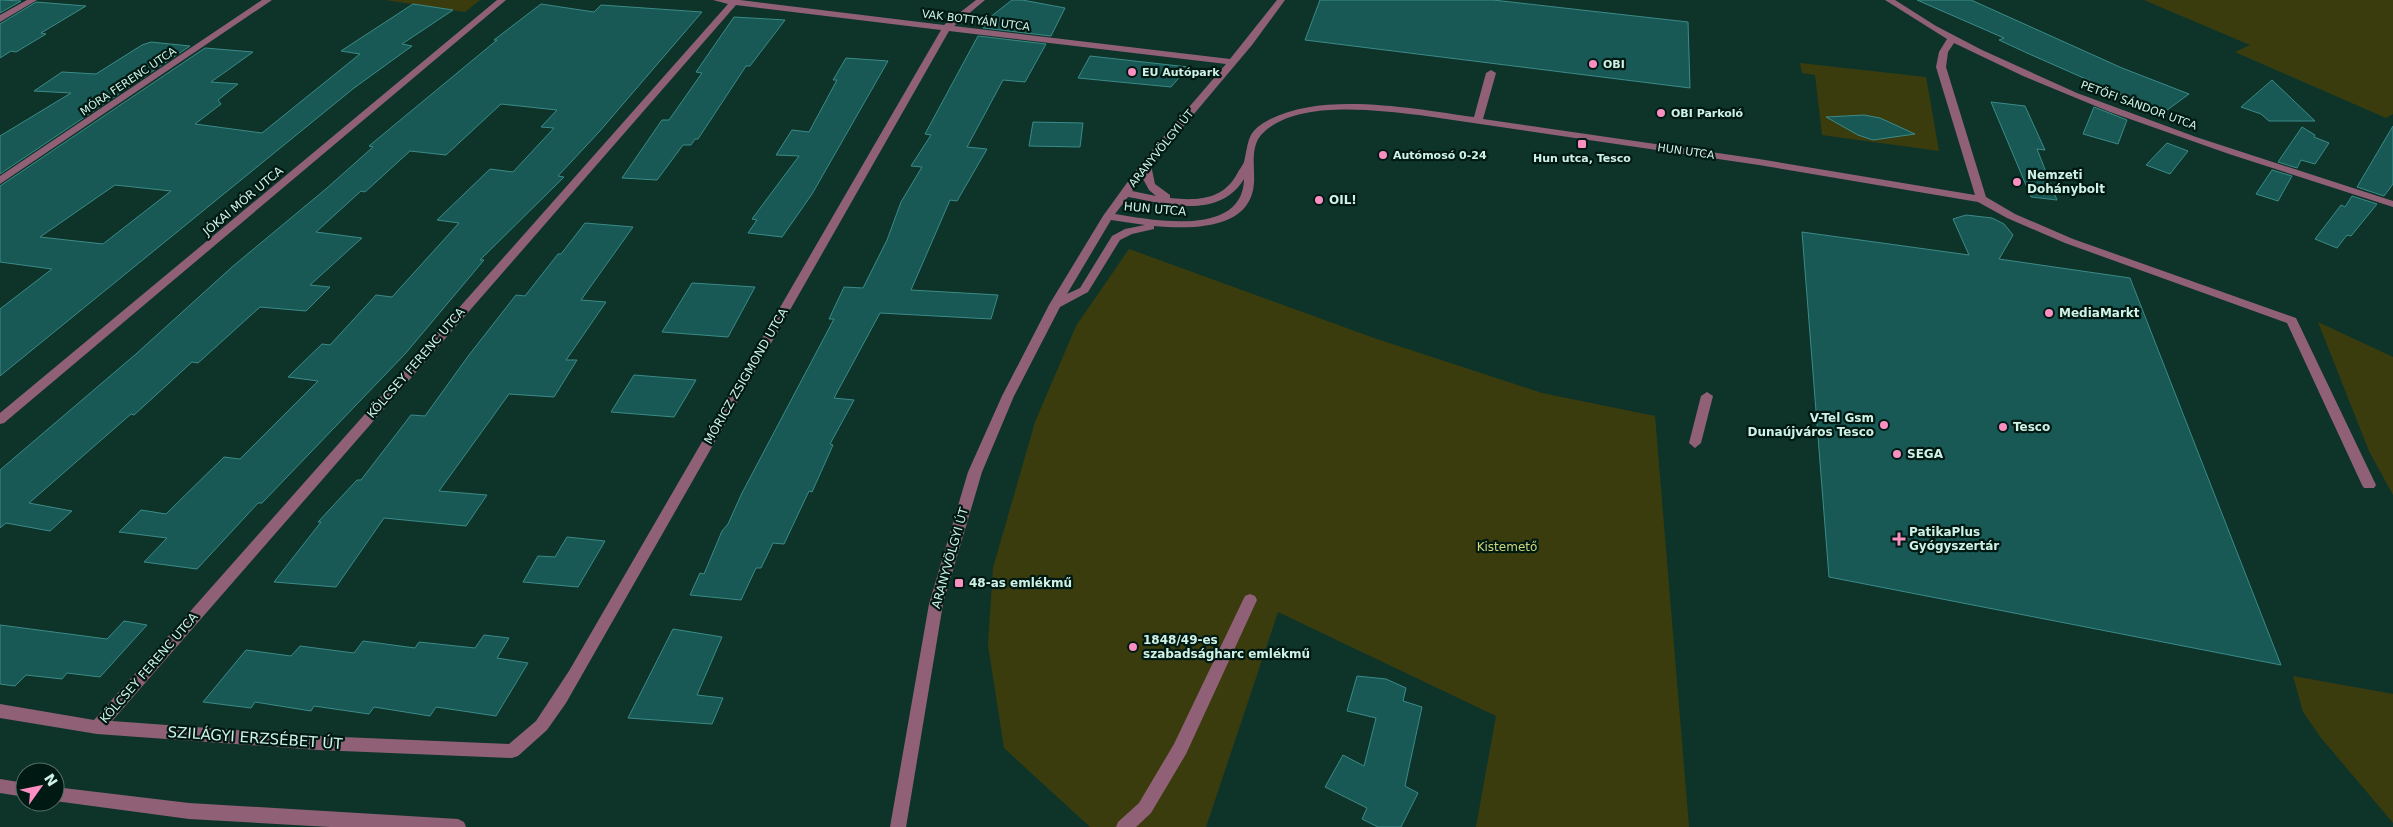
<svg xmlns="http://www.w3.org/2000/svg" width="2393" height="827" viewBox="0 0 2393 827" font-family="'DejaVu Sans',sans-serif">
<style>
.green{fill:#3b3c0e}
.building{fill:#185855;stroke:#3b8b88;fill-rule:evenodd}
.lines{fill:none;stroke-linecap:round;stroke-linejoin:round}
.minor{fill:#906176;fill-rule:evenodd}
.poi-dot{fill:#fc8fc2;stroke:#001a13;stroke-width:2}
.labels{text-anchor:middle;stroke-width:4.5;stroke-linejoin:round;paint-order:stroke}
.far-street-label{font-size:11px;fill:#d0f2e6;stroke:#001a13}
.far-poi-label{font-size:11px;font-weight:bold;fill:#d0f2e6;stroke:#001a13;text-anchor:start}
.poi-label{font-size:12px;font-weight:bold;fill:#d0f2e6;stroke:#001a13;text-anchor:start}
.street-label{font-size:12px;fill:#d0f2e6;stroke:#001a13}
.park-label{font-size:12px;fill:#d1d678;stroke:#001a13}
.near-street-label{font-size:15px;fill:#d0f2e6;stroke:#001a13}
</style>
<rect width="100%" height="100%" fill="#0e342a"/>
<path class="green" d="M385,0H480L465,12Z
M2144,0H2393V114L2386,118L2235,52L2250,45Z
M1800,63L1926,77L1939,151L1822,135L1815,75L1802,73Z
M1129,249L1374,338L1542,393L1655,416L1689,827H1476L1496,716L1278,612L1206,827H1090L1004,748L988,645L993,568L1035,422L1076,326Z
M2318,322L2393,357V495L2369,451Z
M2293,676L2393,694V823L2322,739L2303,712Z"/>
<path class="building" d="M0,0H2L21,1L0,13Z
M1012,0H1022L1065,8L1051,36L983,28L989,18Z
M1320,0H1493L1688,22L1690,88L1305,40Z
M1917,0H1971L2122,68L2189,94L2163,113L2027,53L1999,40L2004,38Z
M36,2L86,6L41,33L46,34L16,52L11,51L0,58V24Z
M413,4L453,10L402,44L412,46L354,88L0,376V309L52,269L0,262V186L205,48L253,52L211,82L238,84L218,100L221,104L195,124L262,133L360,54L341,51ZM115,185L171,191L103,244L40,237Z
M541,4L594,12L601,5L702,12L599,132L558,176L564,177L480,260H484L405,354L262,503H258L197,569L144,562L167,538L119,532L141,510L166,514L224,457L240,459L318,381L288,377L322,344L330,345L376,295L392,297L459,223L437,220L490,169L513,172L554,128L541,127L557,110L501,104L446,155L410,151L365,192L361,191L316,232L362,238L310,285L330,287L306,311L260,307L198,363L192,362L134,415L131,414L29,503L72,511L50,531L6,523L0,528V470L136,354L232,267L327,188L373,147L369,146L497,40H494Z
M734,17L785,20L750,66H746L698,139H695L691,145H683L657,180L622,178L662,120H669L702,73L696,72Z
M978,36L1046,44L1025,82L1003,80L967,147L987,149L957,201L950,200L911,290L998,295L991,319L880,313L834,398L854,400L830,444L833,445L812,492L809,491L784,544L773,543L761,568H756L741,600L690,595L700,573L704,574L722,531L728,524L742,493L834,319H829L844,287L863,288L887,240L901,202L922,167L911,166L931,135L925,134Z
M151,42L190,46L0,174V136L71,93L34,91L62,72L96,74L142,45Z
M1090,56L1188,67L1171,87L1078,78Z
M846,58L888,61L812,194L782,237L748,233L757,220L752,219L799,156L776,155L792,130L809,132L837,80H833Z
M2272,80L2315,121H2269L2261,114L2241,107Z
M1991,102L2025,106L2045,150L2037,149L2057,200L2031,197Z
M2094,107L2127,120L2118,144L2083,134Z
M1864,115L1880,118L1915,134L1873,140L1858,135L1826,117Z
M1033,122L1083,123L1080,147L1029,146Z
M2393,126V184L2384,196L2357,187Z
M2302,127L2315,135L2314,137L2329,143L2315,164L2301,160L2297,168L2278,162Z
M2167,143L2188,151L2170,174L2146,165Z
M2272,170L2292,176L2278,201L2256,194Z
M2352,196L2377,204L2351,236L2347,235L2337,248L2315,239L2341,205L2345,207Z
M1966,215L1992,218L2004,224L2013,235L1999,259L2130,278L2281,665L1829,577L1802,232L1969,255L1953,219Z
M585,223L633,227L581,300L606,302L566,360H577L554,397L509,394L439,491L487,495L466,526L384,518L336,587L274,582L321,522H318L357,480H361L411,415L425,416L469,355L516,295L525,296L558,254H561Z
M692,283L755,287L728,337L662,332Z
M634,375L696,380L674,417L611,412Z
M567,537L605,541L578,587L523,582L538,556L555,557Z
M124,621L147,625L100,677L67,673L62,679L26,675L15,686L0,684V625L107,639Z
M673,629L722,637L697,695L723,698L712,724L628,718Z
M484,635L509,638L497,658L528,663L496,716L436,707L430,716L374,707L369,714L314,706L311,711L255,702L251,708L203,702L246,650L291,656L300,646L354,653L363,641L415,648L419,642L475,648Z
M1357,676L1386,679L1406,688L1403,701L1422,707L1405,786L1418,793L1401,827H1378L1362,819L1367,808L1325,787L1343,755L1364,766L1376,718L1347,711Z"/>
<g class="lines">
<path class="minor" d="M27,0H37L0,22V15Z
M262,0H272L0,184V176Z
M497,0H506L4,423L0,424V413Z
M713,0H740L944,25L976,0H985L954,26L1230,59L1277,0H1285L1252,45L1151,165L1155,184L1170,195V198C1197,201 1223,200 1237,174C1239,170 1243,165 1244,162C1249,143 1246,132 1267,121C1321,90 1416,109 1474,117L1486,73L1491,70L1496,73L1483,119L1759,159L1975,195L1936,67L1939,52L1947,39L1885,0H1895L1936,26L1982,50L2077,93L2196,137L2393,201V207L2229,154L2110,112L2023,76L1954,43L1948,52L1946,67L1986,197L2015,214L2073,239L2296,318L2376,485L2374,488H2364L2362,485L2287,323L2065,243L2007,218L1978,202L1759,165L1419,115C1375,110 1294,99 1261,135C1250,148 1255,168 1254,183C1251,231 1189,229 1154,226V229L1132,234L1120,240L1088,292L1060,307L1014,396L982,472L943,604L906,827H890L929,604L968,472L1002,396L1049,305L1103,216L1142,162L1226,64L949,31L566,703L547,730L518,756L512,758L318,750L97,734L0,718V704L94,720L728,4ZM736,5L941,30L569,671L536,721L509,744L318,736L112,721ZM1142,177L1149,190L1156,196L1132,191ZM1244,179C1243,238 1152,220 1115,214L1128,197C1166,204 1219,220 1244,179ZM1111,220L1145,225L1125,229L1112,236L1080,288L1067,294Z
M1707,392L1713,396L1701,443L1695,448L1689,443L1701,396Z
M1250,594L1255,596L1257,600L1186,754L1151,813L1136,827H1116L1118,822L1139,803L1174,744L1243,600L1245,596Z
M0,779L25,783V797L0,793Z
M55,787L189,803L458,819L464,822L466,827H330L189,819L55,801Z"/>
</g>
<g class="poi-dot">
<circle cx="1593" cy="64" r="5"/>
<circle cx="1132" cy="72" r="5"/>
<circle cx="1661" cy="113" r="5"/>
<rect x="1577" y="139" width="10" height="10" rx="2.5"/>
<circle cx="1383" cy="155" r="5"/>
<circle cx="2017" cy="182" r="5"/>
<circle cx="1319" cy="200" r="5"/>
<circle cx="2049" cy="313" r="5"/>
<circle cx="1884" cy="425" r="5"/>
<circle cx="2003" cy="427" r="5"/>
<circle cx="1897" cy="454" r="5"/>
<path d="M1896.5 531.5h5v5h5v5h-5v5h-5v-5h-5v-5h5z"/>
<rect x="954" y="578" width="10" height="10" rx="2.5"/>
<circle cx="1133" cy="647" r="5"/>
</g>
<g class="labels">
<g class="far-street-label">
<text transform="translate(976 20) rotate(7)" y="4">VAK BOTTYÁN UTCA</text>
<text transform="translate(128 81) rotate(-34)" y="4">MÓRA FERENC UTCA</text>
<text transform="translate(2139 105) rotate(20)" y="4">PETŐFI SÁNDOR UTCA</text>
<text transform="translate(1161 148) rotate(-51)" y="4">ARANYVÖLGYI ÚT</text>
<text transform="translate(1686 151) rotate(8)" y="4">HUN UTCA</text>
</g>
<g class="far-poi-label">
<text x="1603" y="68">OBI</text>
<text x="1142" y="76">EU Autópark</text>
<text x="1671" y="117">OBI Parkoló</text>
<text x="1393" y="159">Autómosó 0-24</text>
<text x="1582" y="162" text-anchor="middle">Hun utca, Tesco</text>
</g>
<g class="poi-label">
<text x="2027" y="179">Nemzeti<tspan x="2027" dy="14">Dohánybolt</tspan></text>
<text x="1329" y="204">OIL!</text>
<text x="2059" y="317">MediaMarkt</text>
<text x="1874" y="422" text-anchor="end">V-Tel Gsm<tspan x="1874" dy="14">Dunaújváros Tesco</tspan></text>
<text x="2013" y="431">Tesco</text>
<text x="1907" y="458">SEGA</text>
<text x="1909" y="536">PatikaPlus<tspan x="1909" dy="14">Gyógyszertár</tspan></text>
<text x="969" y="587">48-as emlékmű</text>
<text x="1143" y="644">1848/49-es<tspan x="1143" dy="14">szabadságharc emlékmű</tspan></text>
</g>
<g class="street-label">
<text transform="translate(243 201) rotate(-40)" y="4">JÓKAI MÓR UTCA</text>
<text transform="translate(1155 209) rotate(5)" y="4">HUN UTCA</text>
<text transform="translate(416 363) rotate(-49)" y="4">KÖLCSEY FERENC UTCA</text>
<text transform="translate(746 376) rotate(-60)" y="4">MÓRICZ ZSIGMOND UTCA</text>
<text transform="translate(950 558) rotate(-74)" y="4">ARANYVÖLGYI ÚT</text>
<text transform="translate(149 668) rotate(-49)" y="4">KÖLCSEY FERENC UTCA</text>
</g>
<g class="park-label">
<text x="1507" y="551">Kistemető</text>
</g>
<g class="near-street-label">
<text transform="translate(255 738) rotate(4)" y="5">SZILÁGYI ERZSÉBET ÚT</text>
</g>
</g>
<g transform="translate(40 787) rotate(57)"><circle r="24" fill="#001a13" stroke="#537067"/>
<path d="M0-4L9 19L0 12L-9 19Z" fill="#fc8fc2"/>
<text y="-8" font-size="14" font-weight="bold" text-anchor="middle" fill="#d0f2e6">N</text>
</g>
</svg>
